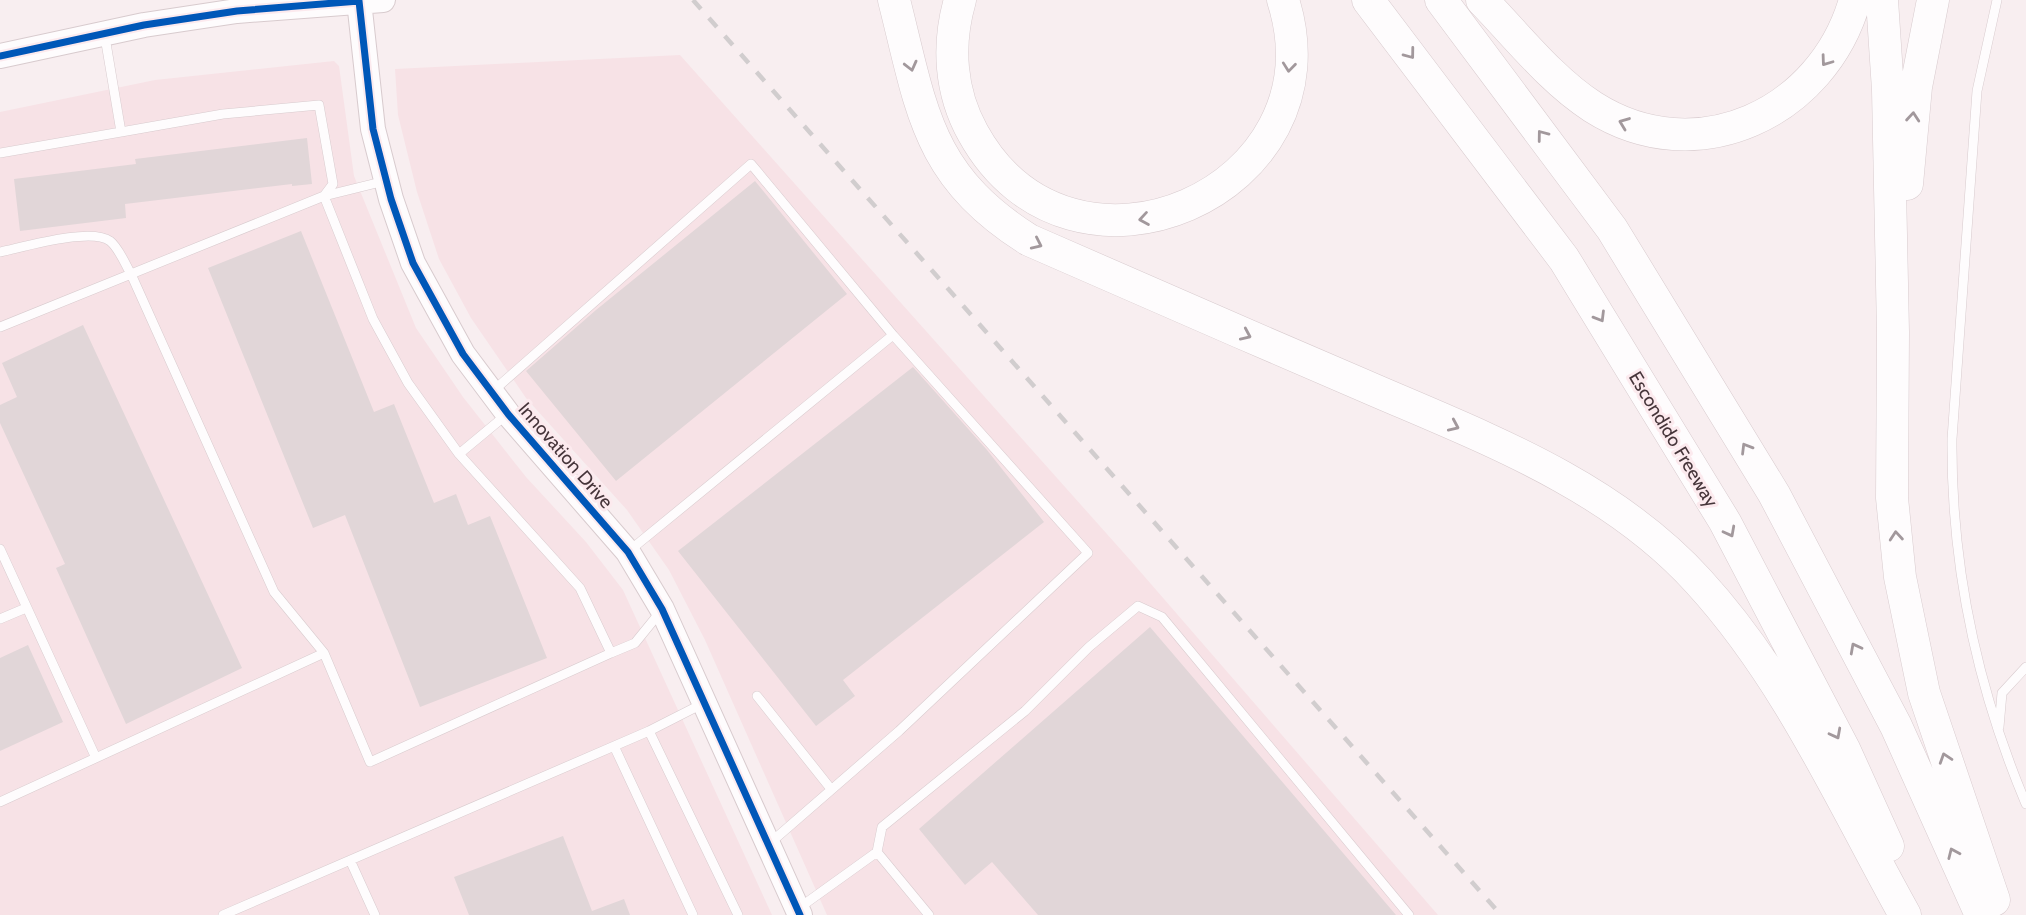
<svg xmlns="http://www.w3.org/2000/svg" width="2026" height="915" viewBox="0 0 2026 915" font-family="Cabin,sans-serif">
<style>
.built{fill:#f7e2e6}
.building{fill:#e1d6d8}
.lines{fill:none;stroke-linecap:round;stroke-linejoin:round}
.lane-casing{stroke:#d8cbce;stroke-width:10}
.secondary-casing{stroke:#d8cbce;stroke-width:26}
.highway-casing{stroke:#d8cbce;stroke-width:33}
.lane{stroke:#fefcfd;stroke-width:9}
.secondary{stroke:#fefcfd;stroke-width:24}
.highway{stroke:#fefcfd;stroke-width:32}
.rail{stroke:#d1cdce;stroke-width:4.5;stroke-dasharray:12 12;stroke-linecap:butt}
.cycleway-casing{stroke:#fceaee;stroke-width:11}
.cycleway{stroke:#0057b8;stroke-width:7}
.oneway{stroke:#a2989c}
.labels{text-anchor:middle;stroke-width:6;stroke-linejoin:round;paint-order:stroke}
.street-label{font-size:19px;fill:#46353a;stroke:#fceaee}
</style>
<rect width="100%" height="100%" fill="#f8eef0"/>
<path class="built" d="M680,55L1131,561L1438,915H827L705,640L669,570L627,510L526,398L471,318L439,259L417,192L398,115L395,69Z
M334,61L339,66L354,176L416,328L463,397L526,477L586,542L623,590L772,915H0V112L155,80Z"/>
<path class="building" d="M307,138L312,184L292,186V184L125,204L126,218L20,231L14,179L136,164L135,159Z
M755,181L847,294L616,481L526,371L596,310Z
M301,231L374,412L394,404L434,503L456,494L468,525L490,516L547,658L420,707L345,515L313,528L208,268Z
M83,325L242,668L126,724L56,568L65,564L0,423V405L17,397L2,363Z
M913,367L987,450L1044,522L843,680L855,696L816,726L678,551Z
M1150,627L1396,915H1038L992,862L965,885L919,829Z
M28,645L63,722L0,751V658Z
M563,836L592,911L624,899L630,915H469L454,877Z"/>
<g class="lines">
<defs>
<path id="lane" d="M1997,0L1977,91L1952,439C1951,565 1977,688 2026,804
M0,153L121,132L105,37
M385,181L324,196L373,319L408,383L459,454
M0,252C24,247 91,227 110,241C119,248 125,264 131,274L274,592L324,653
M0,327L324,196L333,184L319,105L223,114L121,132
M493,391L751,164L893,335
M506,415L459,454L580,588L611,653L635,643L661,611
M0,549L96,758
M629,551L893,335L1088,553L899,731L770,843
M0,619L26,608
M757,696L831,789
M1999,727L2002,693L2026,667
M649,731L738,915
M614,746L693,915
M0,802L324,653L370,762L611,653
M877,852L929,915
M350,860L375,915
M799,908L877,852L882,827L1025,711L1089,647L1138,606L1162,617L1409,915
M223,915L649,731L704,703"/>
<path id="secondary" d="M359,1L373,129L391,199L413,263L463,354L508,414L628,552L662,609L800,915
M0,56L144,25L237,11L383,0"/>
<path id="highway" d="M894,0C922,110 926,175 1029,240C1139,288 1248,336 1358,383C1477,435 1609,482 1699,582C1787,678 1842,802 1905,915
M960,0C947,45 950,92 973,133C1071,311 1344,191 1283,0
M1368,0L1564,259L1725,522L1845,751L1888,846
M1441,0L1612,229L1774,494L1896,726L1981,915
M1482,0C1517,36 1551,80 1593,107C1697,173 1823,113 1855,0
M1882,0L1888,90L1893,332L1892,498L1900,577L1924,693L1994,900
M1907,184L1916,87L1933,0"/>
</defs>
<use href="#lane" class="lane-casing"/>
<use href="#secondary" class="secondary-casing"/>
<use href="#highway" class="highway-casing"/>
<use href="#lane" class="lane"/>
<use href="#secondary" class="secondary"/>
<use href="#highway" class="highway"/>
<path class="rail" d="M693,0L1501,915"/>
<defs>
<path id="cycleway" d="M0,56L144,25L237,11L359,1L373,129L391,199L413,263L463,354L508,414L628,552L662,609L800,915"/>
</defs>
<use href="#cycleway" class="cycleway-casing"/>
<use href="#cycleway" class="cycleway"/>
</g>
<defs><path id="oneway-chevron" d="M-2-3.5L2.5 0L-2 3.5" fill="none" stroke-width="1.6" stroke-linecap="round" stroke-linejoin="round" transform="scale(1.75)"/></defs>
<g class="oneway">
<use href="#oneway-chevron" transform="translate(1410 54) rotate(53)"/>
<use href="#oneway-chevron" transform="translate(1826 61) rotate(126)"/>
<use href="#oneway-chevron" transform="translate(911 66) rotate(76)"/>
<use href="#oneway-chevron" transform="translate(1289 67) rotate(96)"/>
<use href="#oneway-chevron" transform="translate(1913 117) rotate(-85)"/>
<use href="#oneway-chevron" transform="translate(1624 123) rotate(-159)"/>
<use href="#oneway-chevron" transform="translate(1542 135) rotate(-127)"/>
<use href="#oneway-chevron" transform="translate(1144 219) rotate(171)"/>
<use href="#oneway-chevron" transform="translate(1037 244) rotate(25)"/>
<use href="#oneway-chevron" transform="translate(1600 317) rotate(59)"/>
<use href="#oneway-chevron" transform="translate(1246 335) rotate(24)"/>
<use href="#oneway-chevron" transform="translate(1454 426) rotate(24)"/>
<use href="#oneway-chevron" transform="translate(1746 448) rotate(-121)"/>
<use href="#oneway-chevron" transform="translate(1730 532) rotate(62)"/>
<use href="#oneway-chevron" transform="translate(1896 536) rotate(-95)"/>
<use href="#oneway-chevron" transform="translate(1855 648) rotate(-118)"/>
<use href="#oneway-chevron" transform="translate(1836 734) rotate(62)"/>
<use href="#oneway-chevron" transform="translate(1945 758) rotate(-108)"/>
<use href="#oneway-chevron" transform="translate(1953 853) rotate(-114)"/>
</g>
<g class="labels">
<g class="street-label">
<text transform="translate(1674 439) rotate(59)" y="7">Escondido Freeway</text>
<text transform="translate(566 455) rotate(49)" y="7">Innovation Drive</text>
</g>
</g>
</svg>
